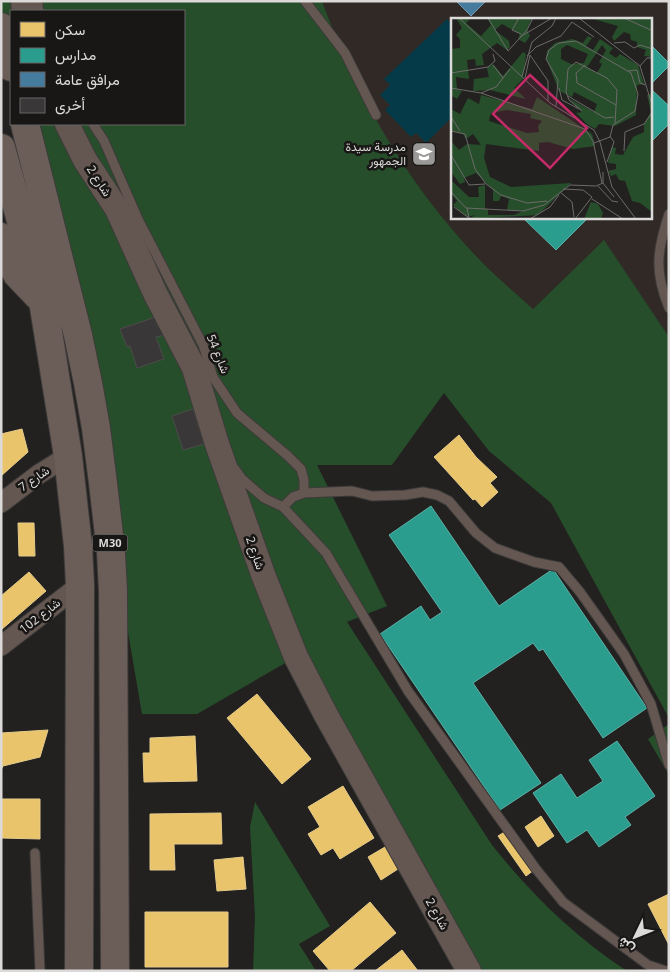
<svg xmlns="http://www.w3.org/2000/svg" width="670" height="972" viewBox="0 0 670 972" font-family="'Noto Sans',Vazirmatn,sans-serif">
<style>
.built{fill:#302926;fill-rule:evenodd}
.green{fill:#274e2a}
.water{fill:#053a48}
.homes{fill:#e9c46a;stroke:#e5cb8b}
.schools{fill:#2a9d8f;stroke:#5fafa5}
.public{fill:#457b9d;stroke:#7298af}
.building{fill:#393737;stroke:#4c4b4a}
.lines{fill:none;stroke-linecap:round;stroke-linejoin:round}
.service-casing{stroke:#3c3b3a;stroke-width:11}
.minor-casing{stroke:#3c3b3a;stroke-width:21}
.tertiary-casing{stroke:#3c3b3a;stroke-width:26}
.motorway-casing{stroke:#3c3b3a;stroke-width:30}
.service{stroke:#645650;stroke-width:9}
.minor{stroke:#645650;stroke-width:19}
.tertiary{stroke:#645650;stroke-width:24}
.motorway{stroke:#6b5d58;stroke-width:28}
.labels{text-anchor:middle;stroke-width:5;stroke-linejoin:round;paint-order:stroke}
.shield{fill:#191716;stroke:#a2a09e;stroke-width:1}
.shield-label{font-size:11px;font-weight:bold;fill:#dcdad9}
.poi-label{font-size:12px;fill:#dcdad9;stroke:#191716;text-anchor:end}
.street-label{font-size:12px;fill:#dcdad9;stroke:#191716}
.inset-road{fill:none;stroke:#6c6b6a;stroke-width:1}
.view{fill:#c52b68;fill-opacity:0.15;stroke:#c52b68;stroke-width:2.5}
.inset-edge{fill:none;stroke:#dcdad9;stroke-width:2.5}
</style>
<rect width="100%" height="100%" fill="#222120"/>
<path class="built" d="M322,1H669V337L604,241L533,309L504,284L478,258L452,230L429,201L407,170L386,138L367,104L334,33ZM452,19H651V218H452Z"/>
<path class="green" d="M1,1H322C357,97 407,183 477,257C495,276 514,292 533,309L604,240L669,337V718L551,503L489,451L444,393L392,465H317L387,606L347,622L492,845C531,894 574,936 627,971H478L424,864L294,658L197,714H142L84,375L23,124H184V11H11V76L1,27Z
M669,724V775L648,739Z
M255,802L330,926L299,944L316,971H253L255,917L250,827Z"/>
<path class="water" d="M447,19L452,25V117L426,143L416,133L411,137L385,110L390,105L380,95L390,85L384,79Z"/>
<path class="homes" d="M22,429L28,452L1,476V434Z
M459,435L476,457L497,477L490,483L498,492L482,507L475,499L473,500L434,457Z
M18,523H34L35,556H19Z
M29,572L46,591L1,630V596Z
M257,694L311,759L282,784L227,718Z
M48,730L40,757L3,766L1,770V733Z
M195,736L197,781L144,782L143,753H150V738Z
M343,786L374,838L340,859L333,848L321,855L308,834L320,827L308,807Z
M1,799H40V839L1,838Z
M221,813L222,844H174L175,870H150V814Z
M541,816L554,836L538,847L525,827Z
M506,831L534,870L526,876L498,836Z
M385,847L398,869L381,880L368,857Z
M243,857L246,889L217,891L214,860Z
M669,894V945L648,904Z
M370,902L396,933L351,971H330L313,951Z
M145,912H228V967H145Z
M402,950L418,971H375Z"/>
<path class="schools" d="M651,45L669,63V66L651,84Z
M651,89L669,106V124L651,142Z
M523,218H588L556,250Z
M431,506L499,606L553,569L647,708L603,738L543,649L539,651L533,643L473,683L541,783L500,810L380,634L421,606L430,620L442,612L389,535Z
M617,741L655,796L625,817L631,825L599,847L587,830L567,843L533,793L561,774L577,798L603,781L589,760Z"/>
<path class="public" d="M456,1H486L471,16Z"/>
<path class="building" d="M159,316L165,335L156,337L164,359L137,368L130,346L127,347L120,329Z
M193,409L204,444L183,450L172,416Z"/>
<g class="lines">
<defs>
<path id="service" d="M38,1V6L39,11
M305,1L345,53L376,115
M93,124L104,141L138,219L203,345L213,377L237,413L288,456L301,469L304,480V493L293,497L283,507L264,498L242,479L235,469
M669,214C657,250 654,272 669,308
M304,493L352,491L372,496L405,495L423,492L437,495L449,501L476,533L495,548L534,562L559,567L580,592L624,654L651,704L669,765
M283,507L326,553L408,691L536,869L563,902L648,965L666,971
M35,853L40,971"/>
<path id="minor" d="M1,503L39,474L68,456
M1,646L80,585"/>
<path id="tertiary" d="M23,1L24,11
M67,124L85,160L117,209L155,293L194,368L217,444L264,577L296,657L326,715L469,971"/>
<path id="motorway" d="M1,27L11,67
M25,124L78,335L88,383L96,428L103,483L111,552L113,591L115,971
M1,148L43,301L68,456L78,546L80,585L79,971
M1,237L9,257L17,274L38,296"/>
</defs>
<use href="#service" class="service-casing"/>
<use href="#minor" class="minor-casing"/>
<use href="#tertiary" class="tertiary-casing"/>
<use href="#motorway" class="motorway-casing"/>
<use href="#service" class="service"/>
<use href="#minor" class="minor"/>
<use href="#tertiary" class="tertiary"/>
<use href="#motorway" class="motorway"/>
</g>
<defs>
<symbol id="school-square" viewBox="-11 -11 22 22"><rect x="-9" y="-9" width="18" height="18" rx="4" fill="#9b9998" stroke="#191716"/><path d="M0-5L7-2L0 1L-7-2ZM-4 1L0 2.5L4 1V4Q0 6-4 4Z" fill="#fff"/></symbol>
</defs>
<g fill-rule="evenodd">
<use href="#school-square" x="410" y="140" width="28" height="28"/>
</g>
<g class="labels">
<rect class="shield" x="92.5" y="534.5" width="35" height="17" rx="4"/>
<g class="shield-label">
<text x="110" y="547">M30</text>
</g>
<g class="poi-label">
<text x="406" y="151">مدرسة سيدة<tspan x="406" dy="14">الجمهور</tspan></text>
</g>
<g class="street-label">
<text transform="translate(99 181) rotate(57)" y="4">شارع 2</text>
<text transform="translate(218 354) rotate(68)" y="4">شارع 54</text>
<text transform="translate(34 479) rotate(-35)" y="4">شارع 7</text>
<text transform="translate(255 553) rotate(71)" y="4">شارع 2</text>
<text transform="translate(40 616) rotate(-38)" y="4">شارع 102</text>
<text transform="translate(437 914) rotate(61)" y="4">شارع 2</text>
</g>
</g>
<g transform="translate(451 18)">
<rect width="201" height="201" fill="#222120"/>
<path d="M5,0H20L15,5L30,18L40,7L36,0H81L76,11L79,18L74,25L67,21L69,16L51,6L44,12L58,23L59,29L56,32L46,25L31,36L33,47L25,48L24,41L16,42L18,61L5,59L6,71L11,73L6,81L0,77V31L9,30V21L5,17L11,10ZM139,0H201V39L193,38L195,32L186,29V24L180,22L179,16L173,14L163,23L161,19L167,8ZM137,18L141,20L135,28L142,32L149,21L162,30L158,35L165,40L169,36L187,47L193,66L186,67L185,97L164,108L148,106L144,111L136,106L125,95L131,94L117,80L143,94L146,86L123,74L121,79L108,73L95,40L96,33L104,25L121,21L132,25ZM116,27L137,36L133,45L120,46L110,41V31ZM151,27L155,32L148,44L151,46L146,55L136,49ZM72,34L75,36L72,61L63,70L75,81L39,72L22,73L23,61L38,59L36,50L42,46L52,58ZM201,75L202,109L201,194L189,185L181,183L174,163L168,162L165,156L160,158L157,153L165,151V146L157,145L161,129L165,130L164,136L172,137L182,119L193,114V106L200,94L196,77ZM30,77L81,91L86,79L141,116L144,128L122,131L97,124L88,125V133L35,126L33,140L39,159L60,169L120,165L87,197L18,201L24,197L16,199L2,187L6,183L0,175V162L18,179H28L27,169L34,167V191H37V197H63L72,193L56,192L58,181L50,178L48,183H42V172L25,155L13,160L14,164L9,166L0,154V123L8,132L16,126L30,127L22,116L15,121L12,116L0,113V91L9,96L17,80L28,86ZM56,92L80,96L79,100L91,103L87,108L88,114L76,115L38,103L40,95ZM140,184L147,186L152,195L150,201H133Z" fill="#274e2a" fill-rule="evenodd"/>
<path class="inset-road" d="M8,0L99,85L143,112L149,124L161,169L185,201M37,0L57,33M68,0L61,12L70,16M128,0L189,48L202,90M173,0L202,13M69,19L101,0M163,25L174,24L183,30L189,27L202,31M57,33L76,12L82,0M79,37L97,63V83M76,38L85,29L110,18L121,4L143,19M42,47L52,60M134,47L125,55L126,65L165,87M189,48L196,40H202M177,53L186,52L189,65L194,67M0,55L37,49L44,43L42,36M71,58L81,24L101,8L105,0M74,60L79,37M0,70L30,75L134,111L142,123L151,165M108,70L111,82L128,91M30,75L45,69L59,51M117,78L154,100L163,99M105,88L107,62L95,41L98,32L108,25L125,23L180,55L187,76L184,93L162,107L159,119L143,125M131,93L118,82L115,74L117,51L125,44L156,60L166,72L164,105M0,99L9,113M0,113L14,116L24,151L35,166L50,177L76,185L96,183M173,133L174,114L193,106L202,93M0,137L18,167L34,166M156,144L163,124L159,118M152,154V165L163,179M147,168L161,183L167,184M112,171L132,172L141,179L124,201M0,174L15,190L72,193L93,187L119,167L145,168L152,165M109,174L121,184L123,199M141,181L172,201M3,189L18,200L16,190M79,201L99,189L108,177"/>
<path class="view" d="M79,57L136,110L99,150L42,96Z"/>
<rect width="201" height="201" class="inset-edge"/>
</g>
<rect width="670" height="972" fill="none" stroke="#dcdad9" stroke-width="5"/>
<rect x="10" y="10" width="175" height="115" fill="#191716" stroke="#676564"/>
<rect x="20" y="22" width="25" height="15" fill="#e9c46a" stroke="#676564"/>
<text x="55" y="35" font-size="15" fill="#dcdad9">سكن</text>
<rect x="20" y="48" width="25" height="15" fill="#2a9d8f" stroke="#676564"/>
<text x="55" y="60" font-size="15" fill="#dcdad9">مدارس</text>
<rect x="20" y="72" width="25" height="15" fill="#457b9d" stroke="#676564"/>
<text x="55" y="85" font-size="15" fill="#dcdad9">مرافق عامة</text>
<rect x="20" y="98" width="25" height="15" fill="#393737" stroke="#676564"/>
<text x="55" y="110" font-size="15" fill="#dcdad9">أخرى</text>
<g transform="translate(635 937) rotate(227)" stroke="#191716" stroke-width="4" paint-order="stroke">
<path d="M0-4L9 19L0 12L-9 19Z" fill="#dcdad9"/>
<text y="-8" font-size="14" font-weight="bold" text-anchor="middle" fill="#dcdad9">ش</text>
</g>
</svg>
